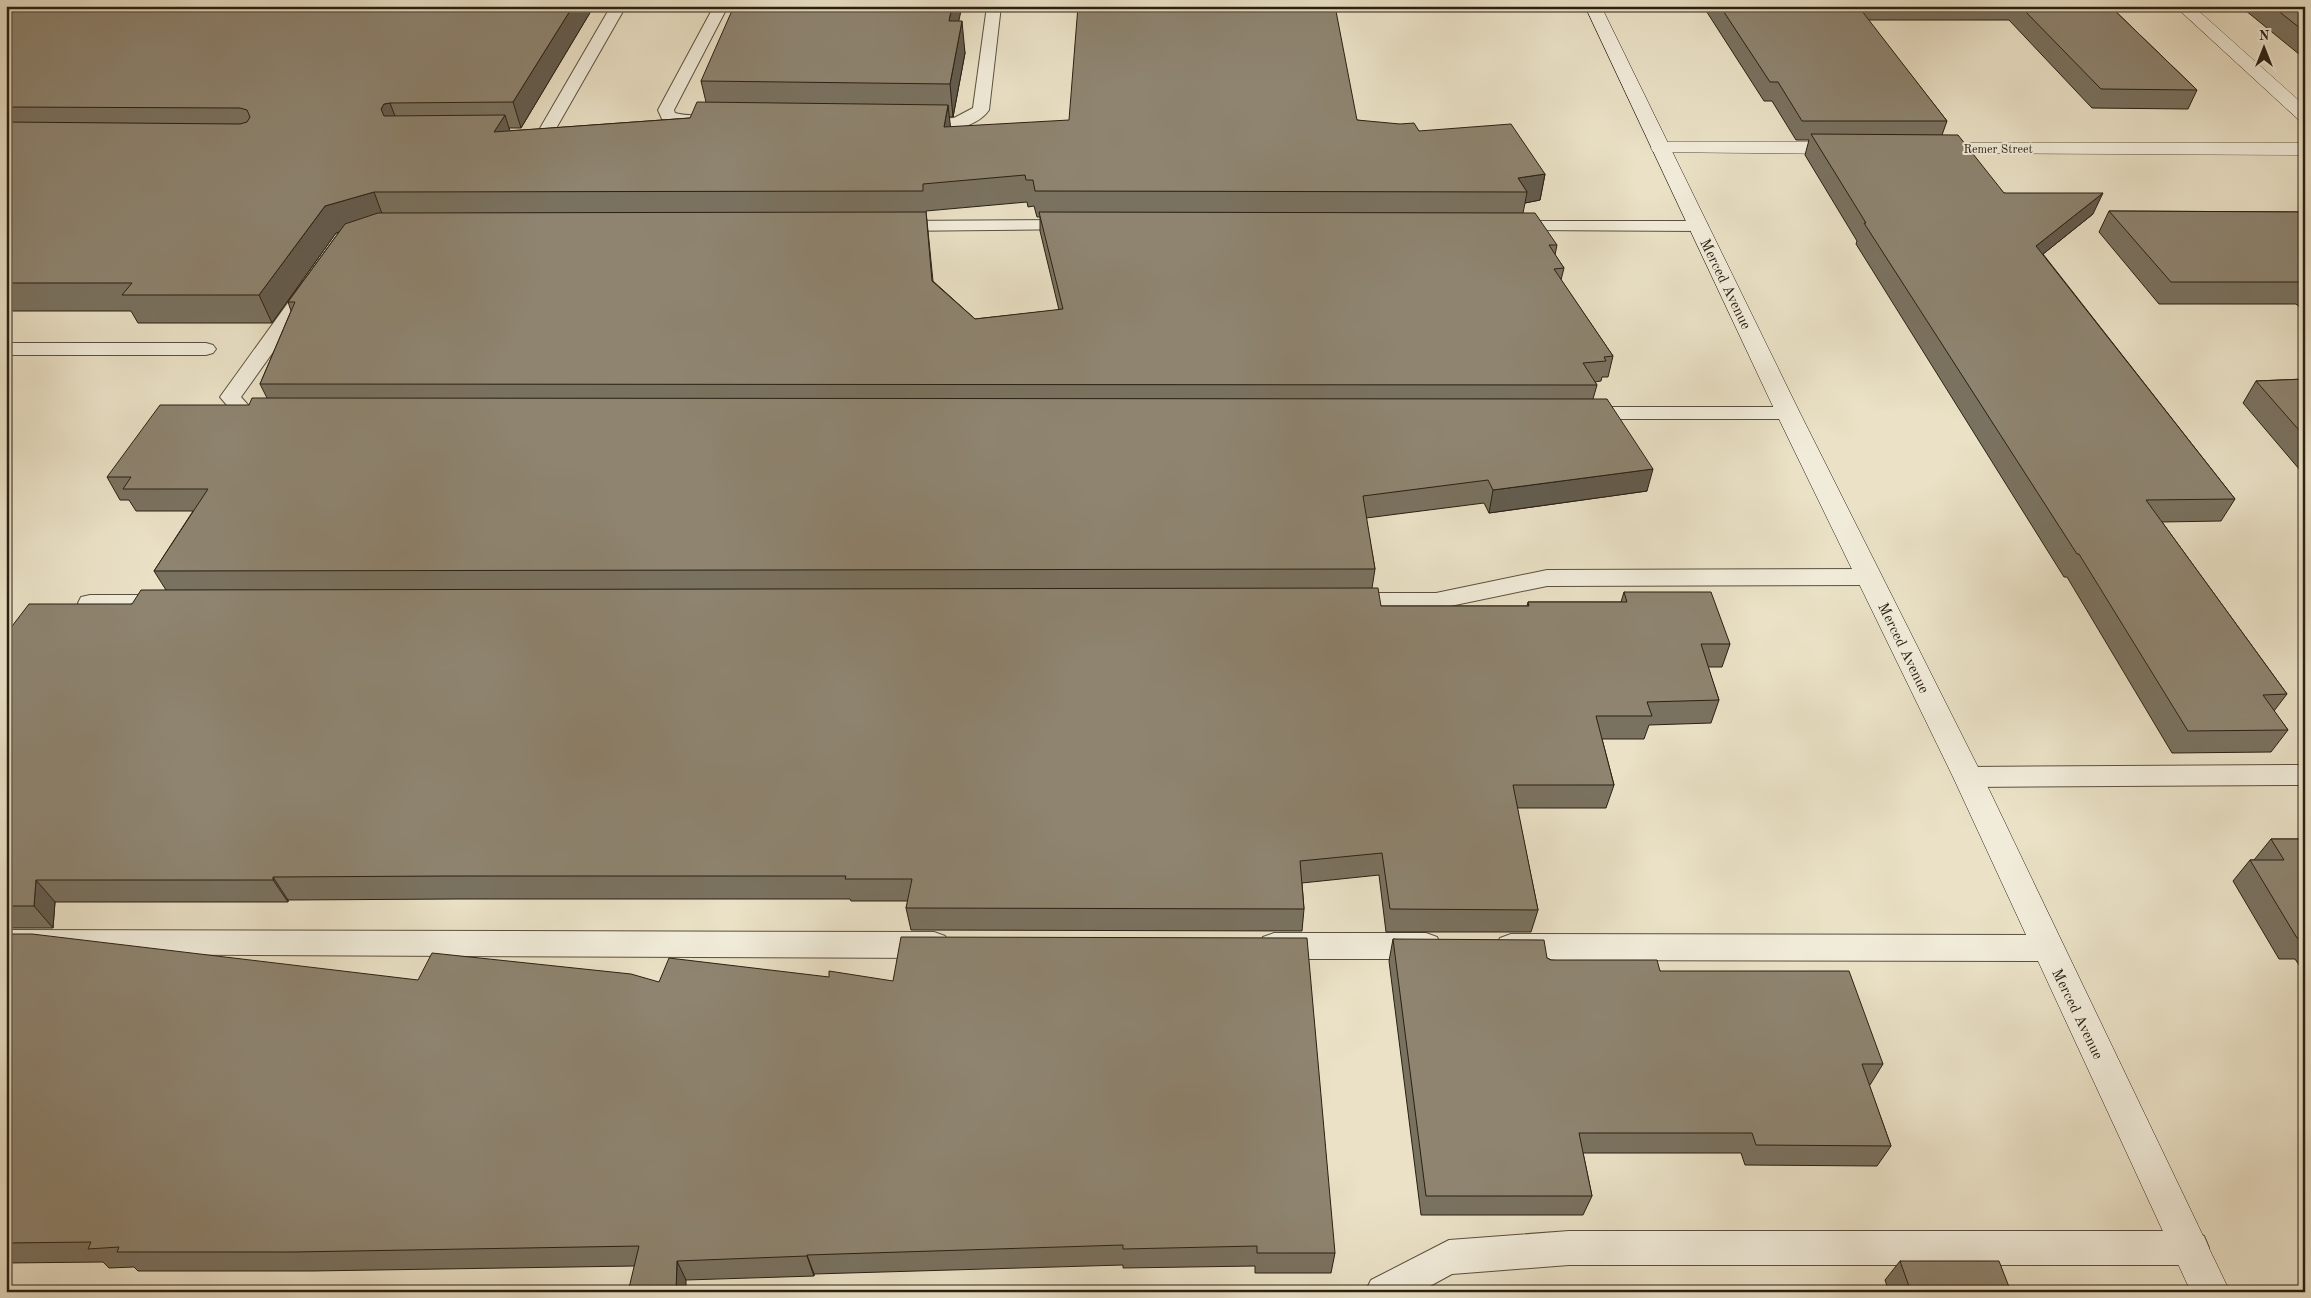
<svg xmlns="http://www.w3.org/2000/svg" width="2311" height="1298" viewBox="0 0 2311 1298" font-family="'Old Standard TT',serif">
<style>
.lines{fill:none;stroke-linecap:round;stroke-linejoin:round}
.lane-casing{stroke:#5a503f;stroke-width:2}
.street-casing{stroke:#5a503f;stroke-width:1}
.secondary-casing{stroke:#2a2012;stroke-width:1}
.lane{fill:#f1ecda;fill-rule:evenodd}
.street{fill:#f1ecda;fill-rule:evenodd}
.secondary{fill:#f1ecda;fill-rule:evenodd}
.wall{fill:#7a7260;stroke:#2a2012;fill-rule:evenodd}
.shaded-wall{fill:#635c4e;stroke:#2a2012}
.building{fill:#8e8470;stroke:#2a2012}
.labels{text-anchor:middle;stroke-width:4;stroke-linejoin:round;paint-order:stroke}
.far-street-label{font-size:12px;fill:#2a2012;stroke:#f1ecda}
.street-label{font-size:15px;fill:#2a2012;stroke:#f1ecda}
</style>
<rect width="100%" height="100%" fill="#eae1c6"/>
<filter id="stains"><feTurbulence type="fractalNoise" baseFrequency=".004" numOctaves="4"/><feColorMatrix values="0 0 0 0 .2 0 0 0 0 .09 0 0 0 0 .02 0 0 0 .5 -.17"/></filter>
<radialGradient id="worn" r=".72"><stop offset=".6" stop-color="#630" stop-opacity="0"/><stop offset="1" stop-color="#630" stop-opacity=".3"/></radialGradient>
<g class="lines">
<defs>
<path id="lane" d="M611,6H626L550,139H512L510,135L512,131L539,130Z
M714,6H728L674,110L675,113C690,117 705,114 720,117L722,121L720,125C701,129 681,125 662,119L658,110Z
M987,6H1001L989,110C974,132 933,133 910,128L908,124L910,120L954,118L973,108Z
M1074,220L1080,221L1083,225L1080,229L894,231L888,230L885,226L888,222L894,221Z
M1511,221H1699L1705,222L1708,226L1705,230L1699,231L1505,230L1502,226L1505,222Z
M310,280L317,282L320,286L241,397L249,406L274,408L278,412L274,416L267,418L236,416L220,397L303,282Z
M6,343H206L213,345L216,349L213,353L206,355H6Z
M1582,407H1788L1796,408L1799,413L1796,418L1788,419H1582L1574,418L1571,413L1574,408Z
M1869,569L1877,571L1881,577L1877,583L1869,585L1547,586L1436,609H1348L1339,607L1336,601L1339,595L1348,593H1436L1547,570Z
M90,595H165L174,597L177,603L174,609L165,611H90L81,609L78,603L81,597Z
M2305,765V785L1968,787L1958,784L1954,777L1958,770L1968,767Z
M6,930L934,932L945,936L949,945L945,954L934,958L6,954Z
M1274,933H1426L1437,937L1441,946L1437,955L1426,959H1274L1263,955L1259,946L1263,937Z
M1511,934L2047,935L2058,939L2062,948L2058,957L2047,961L1511,960L1500,956L1496,947L1500,938Z
M1569,1231H2192L2204,1236L2209,1248L2204,1260L2192,1265H1569L1452,1274L1419,1292H1365L1371,1280L1449,1240Z"/>
<path id="street" d="M2175,6H2193L2305,106V121L2299,120Z
M1660,142H1844L1851,144L1853,148L1851,152L1844,154L1653,152L1651,148L1653,144Z
M1932,143H2305V155L1925,153L1923,149L1925,145Z"/>
<path id="secondary" d="M1585,6H1601L1800,413L1983,777L2230,1292H2191L1953,777L1776,413Z"/>
</defs>
<use href="#lane" class="lane-casing"/>
<use href="#street" class="street-casing"/>
<use href="#secondary" class="secondary-casing"/>
<use href="#lane" class="lane"/>
<use href="#street" class="street"/>
<use href="#secondary" class="secondary"/>
</g>
<path class="wall" d="M6,6H594L521,128H509L510,131L690,118L706,102L701,81L959,21L965,53L953,117H949L950,127L1357,120L1419,131L1545,174L1540,200L1525,203L1523,213L1557,245L1555,255L1564,268L1561,280L1613,356L1608,377H1602L1601,381L1595,382L1597,385L1593,399L1647,491L1489,513L1484,503L1366,518L1375,569L1372,588L1381,606H1527L1528,602H1621L1624,592L1730,644L1722,667H1708L1719,700L1711,723L1649,725L1644,739H1602L1614,785L1606,808H1517L1538,910L1531,932H1386L1379,875L1302,883L1304,909L1302,931L911,930L906,908L908,901H851L850,899H457L288,900V902H55L53,928H6V634L132,604L166,590L154,571L193,511H136L129,500H120L107,477L249,405L267,398L260,384L291,311L288,302L339,232L336,233L272,323H138L131,311H6ZM1027,202L1028,207L1034,206L1037,217H1040V231L1059,310L975,319L933,281L926,211Z
M1703,6H2110L2197,90L2188,109L2092,108L2009,20H1868L1947,121L1942,135L2004,193L2093,214L2043,254L2235,499L2221,521L2162,522L2287,694L2274,711L2288,730L2271,752L2172,753L2067,577H2064L1856,244L1857,241L1805,155L1809,140H1796L1772,101H1764Z
M2240,6H2305V59Z
M2109,211L2305,212V312L2296,304H2159L2099,232Z
M2305,379V476L2243,403L2256,381Z
M2271,839H2305V974L2295,959H2279L2233,881L2250,860H2254Z
M6,934L1335,1253L1331,1273H1255V1266L1123,1268V1265L814,1274V1276L686,1280L635,1266L312,1271H138L134,1267L109,1268L103,1262L6,1263Z
M1393,939L1547,958L1551,960L1660,971L1883,1064L1870,1085H1869L1891,1146L1877,1166L1745,1165L1741,1153H1583L1592,1196L1583,1215H1421L1389,961Z
M1900,1261L2011,1292H1889L1885,1280Z"/>
<path class="shaded-wall" d="M573,6H594L521,128L513,102Z
M952,6H962L952,53L949,21Z
M962,21L965,53L953,117L950,84Z
M390,103L400,129L390,135L381,109L384,104Z
M948,105L951,131L944,127Z
M505,115L513,141L494,132Z
M1545,174L1540,200L1525,203L1527,192L1518,178Z
M374,192L384,219L336,233L272,323L259,295L325,206Z
M2103,193L2093,214L2027,267L2036,246Z
M1653,469L1647,491L1489,513L1493,490Z
M273,877L288,900V902L273,880Z
M36,880L55,902L53,928L34,906Z
M807,1255L814,1274V1276L807,1256Z
M677,1261L686,1280V1292H676Z"/>
<path class="building" d="M6,6H573L513,102L390,103L384,104L381,109L384,116L505,115L494,132L690,118L697,102L948,105L944,127L1069,120L1078,6H1335L1357,120L1400,124L1414,123L1419,131L1511,124L1545,174L1518,178L1527,192L1035,191L1033,180H1026L1025,175L923,184V191L374,192L325,206L259,295H122L132,283H6V122L240,124L247,122L250,117L247,110L240,108L6,107Z
M734,6H952L949,21H962L950,84L701,81Z
M1720,6H1858L1947,121H1802L1778,82H1770Z
M2020,6H2110L2197,90L2101,89Z
M2272,6H2305V32Z
M1811,134L1958,135L2004,193H2103L2036,246L2235,499L2146,500L2287,694L2263,695L2288,730L2188,731L2079,554H2077L1864,223H1866Z
M2109,211L2305,212V282H2171Z
M926,212L932,281L975,319L1063,309L1039,212L1535,213L1557,245H1549L1564,268L1554,269L1613,356L1604,357L1606,361L1583,363L1597,385L260,384L295,302H288L345,224L378,213Z
M2305,379V437L2256,381Z
M252,398L1607,399L1653,469L1493,490L1488,480L1363,496L1375,569L154,571L208,489H123L131,477H107L160,405H249Z
M1378,588L1381,606H1529L1528,602H1627L1624,592H1711L1730,644H1701L1719,700L1647,702L1652,716H1596L1614,785H1513L1538,910L1390,909L1382,853L1300,861L1304,909L906,908L912,879H845L846,876H445L273,877V880H36L34,906H6V634L29,604H132L141,590Z
M2271,839H2305V938H2297L2250,860H2284Z
M6,934H32L418,980L432,953L631,974L659,982L669,958L829,977V971L893,981L901,937L1307,938L1335,1253H1257V1246L1123,1249V1245L807,1255V1256L677,1261L676,1292H628L639,1246L295,1252H117L119,1247L88,1249L91,1242L6,1243Z
M1393,939L1544,940L1547,958L1551,960H1657L1660,971H1849L1883,1064H1862L1891,1146L1756,1145L1752,1133H1579L1592,1196H1426Z
M1900,1261H1999L2011,1292H1911Z"/>
<g class="labels">
<g class="far-street-label">
<text x="1998" y="153">Remer Street</text>
</g>
<g class="street-label">
<text transform="translate(1726 284) rotate(64)" y="5">Merced Avenue</text>
<text transform="translate(1904 648) rotate(64)" y="5">Merced Avenue</text>
<text transform="translate(2078 1014) rotate(64)" y="5">Merced Avenue</text>
</g>
</g>
<rect width="2311" height="1298" fill="none" stroke="#eae1c6" stroke-width="25"/>
<rect x="8" y="8" width="2296" height="1283" fill="none" stroke="#2a2012" stroke-width="2.5"/>
<rect x="12" y="12" width="2286" height="1273" fill="none" stroke="#2a2012"/>
<g transform="translate(2264 48)" stroke="#f1ecda" stroke-width="4" paint-order="stroke">
<path d="M0-4L9 19L0 12L-9 19Z" fill="#2a2012"/>
<text y="-8" font-size="14" font-weight="bold" text-anchor="middle" fill="#2a2012">N</text>
</g>
<rect width="100%" height="100%" filter="url(#stains)"/>
<rect width="100%" height="100%" fill="url(#worn)"/>
</svg>
